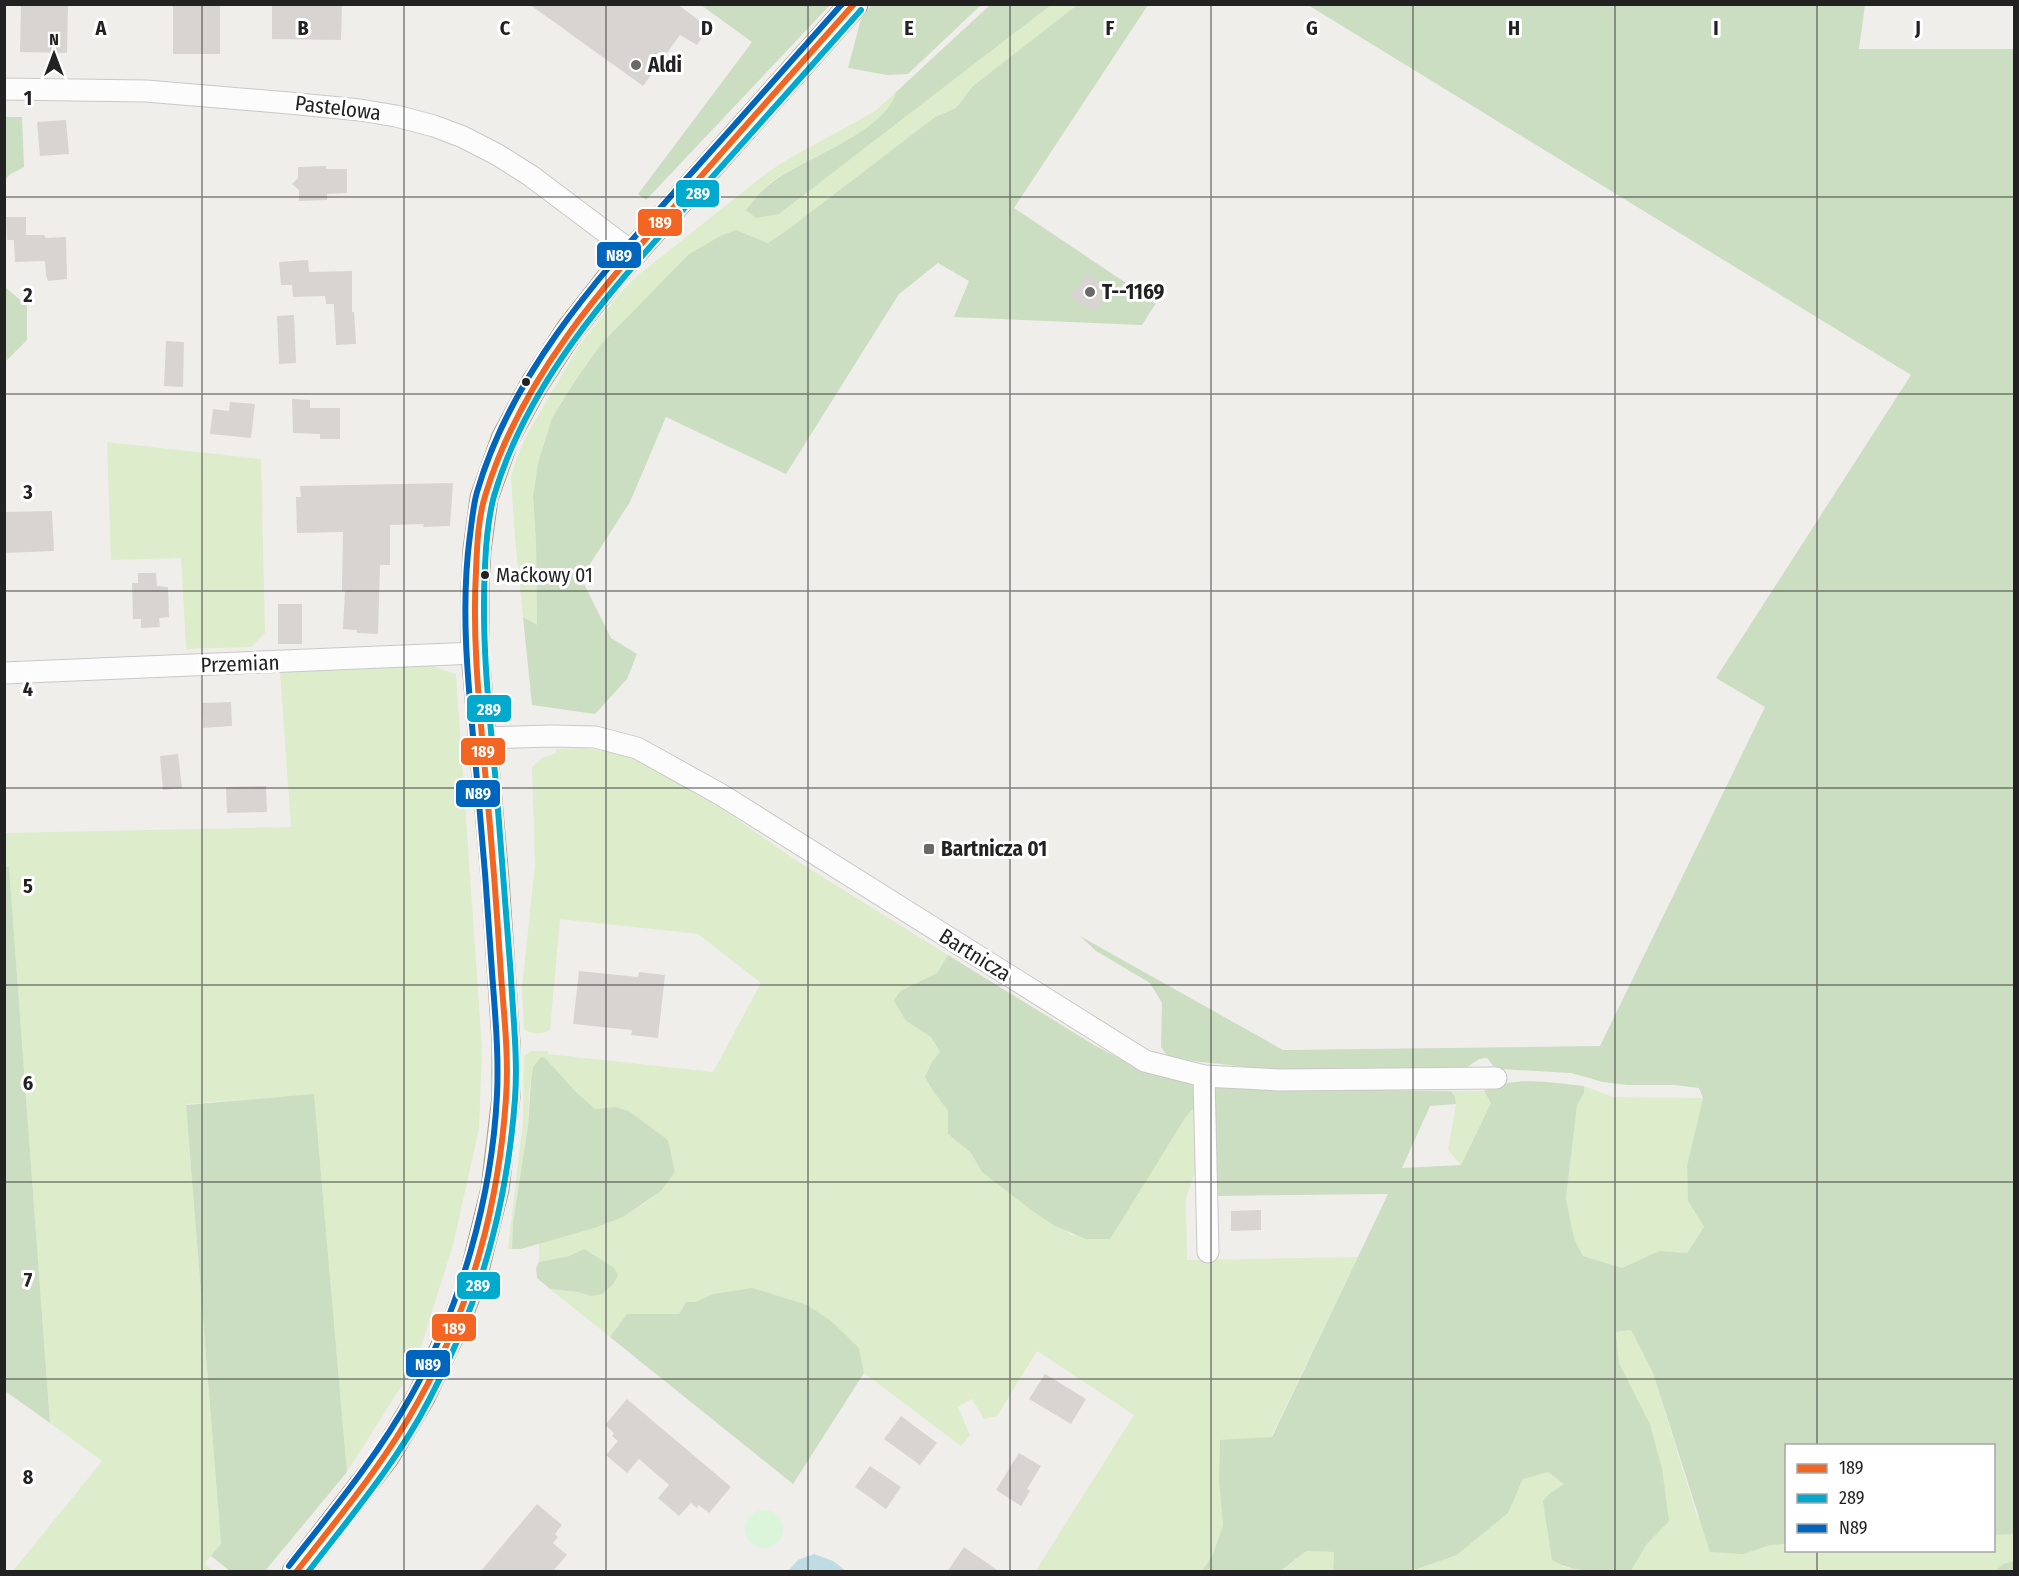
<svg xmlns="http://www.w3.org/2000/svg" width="2019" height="1576" viewBox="0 0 2019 1576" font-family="'Fira Sans Condensed',sans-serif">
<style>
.grass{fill:#ddeccb}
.forest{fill:#cbdec1}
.park{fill:#daf5da}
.water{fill:#bfdbe3}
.building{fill:#d7d4d2}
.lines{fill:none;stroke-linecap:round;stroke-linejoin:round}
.minor-casing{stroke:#c9c8c7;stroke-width:23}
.major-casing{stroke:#a79c86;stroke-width:29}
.minor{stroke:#fdfcfc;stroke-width:21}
.major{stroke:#f3ede7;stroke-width:27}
.bus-1-casing{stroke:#fff;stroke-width:10}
.bus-2-casing{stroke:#fff;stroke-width:10}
.bus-3-casing{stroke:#fff;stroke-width:10}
.bus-1{stroke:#f26522;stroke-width:6}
.bus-2{stroke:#00a9ce;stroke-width:6}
.bus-3{stroke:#0065bd;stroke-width:6}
.grid{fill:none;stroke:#222;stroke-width:1.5;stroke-opacity:0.55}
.poi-dot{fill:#6a6968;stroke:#fff;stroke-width:2}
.bus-dot{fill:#222;stroke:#fff;stroke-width:2}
.labels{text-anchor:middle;stroke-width:6;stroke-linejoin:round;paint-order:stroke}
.bus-label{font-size:20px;fill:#222;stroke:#fff;text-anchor:start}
.poi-label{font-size:21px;font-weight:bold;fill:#222;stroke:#fff;text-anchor:start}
.street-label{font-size:21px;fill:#222;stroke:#fff}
.grid-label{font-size:20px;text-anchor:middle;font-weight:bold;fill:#222;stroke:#fff;stroke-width:6;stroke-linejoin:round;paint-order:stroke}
.line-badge{stroke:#fff;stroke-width:2}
.badge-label{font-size:16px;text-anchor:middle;font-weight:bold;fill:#fff}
</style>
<rect width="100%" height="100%" fill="#f0eeeb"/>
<path class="grass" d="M1051,5H1077L973,86L956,108L935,117L786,231L768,243L736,230L722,235L689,254L601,344L574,381L552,418L538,463L533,496L536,543L537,626L523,617L515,539L511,477L516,460L526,436L579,346L619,294L637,276L768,172L788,159L874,112L896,92C885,135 796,159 764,188C757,194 752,203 747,210L779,214Z
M107,442L261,459L265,633L251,647L186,649L181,558L111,560Z
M426,664L456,674L482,1048L479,1129L453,1245L416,1363L347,1472L314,1095L186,1104L221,1545L204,1564L214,1571H13L102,1461L50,1423L9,868L5,867V833L291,827L280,672Z
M582,748L622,753L655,768L721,808L797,861L948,955L937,973L900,991L906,1021L931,1037L940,1052L932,1062L934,1092L948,1111V1134L971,1153L983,1172L1031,1210L1074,1236L1185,1118L1198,1103L1201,1156L1186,1198L1187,1260L1358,1257L1271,1437L1220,1441L1219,1480L1223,1525L1213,1554L1202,1571L1035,1572L1134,1415L1037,1351L997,1416L984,1419L972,1399L958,1407L970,1435L961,1446L864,1373L859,1348L713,1294L696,1303L686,1302L679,1314H627L610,1337L550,1289L578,1292L591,1296V1254L584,1249L569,1256L539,1262V1243C582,1231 626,1222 660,1191C666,1186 670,1178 675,1172L668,1140L629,1111L616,1107L595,1110L577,1093L545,1058L541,1057L533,1067L529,1092L528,1126L513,1223L512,1249H508L523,1122L524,1056L532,1051H548V1054L713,1072L761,983L698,934L560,919L550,1030C542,1035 531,1034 524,1029L522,987L535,865L532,767L542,758L556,753V749Z
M1584,1086L1613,1097L1703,1098L1687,1166L1688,1201L1704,1227L1687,1253L1659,1251L1622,1268L1583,1256L1574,1238L1566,1198L1577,1105L1584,1093Z
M1451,1091H1484L1491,1103L1461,1165L1448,1150L1456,1104L1455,1097Z
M1631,1330L1653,1373L1697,1516L1744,1554L1770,1545L1786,1544V1550H1994V1535L2014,1534V1561L2003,1564L1995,1572L1631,1571L1646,1545L1668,1521L1662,1468L1650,1424L1619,1363L1616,1332Z
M1548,1472L1565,1484L1549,1494L1563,1567L1600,1571L1404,1572L1414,1570L1457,1555L1508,1513L1523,1479Z
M1306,1551L1334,1552L1333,1571L1281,1572Z"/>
<path class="forest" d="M701,5H830L646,200L638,194L752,42Z
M872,5V4L981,5L908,74L887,75L848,68L862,15Z
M990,5H1051L779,214L756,218L746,210C752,203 757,195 764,189C796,159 885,135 896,92Z
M1077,5H1148L1014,208L1156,303L1142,325L954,317L969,281L938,263L899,294L786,474L666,417L630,502L581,578L611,638L637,654L627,679L595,714L532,705L523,617L537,625L536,543L533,496L538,463L552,418L574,382L601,344L689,254L722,235L736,230L768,243L786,231L935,117L956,108L973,86Z
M1308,5H1865L1859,49H2014V1534L1994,1535V1446H1786V1544L1770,1545L1744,1554L1710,1552L1653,1373L1631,1330L1616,1332L1619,1363L1650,1424L1662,1468L1669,1521L1646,1545L1631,1571C1605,1571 1574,1574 1552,1560L1543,1501L1549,1494L1564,1484L1548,1472L1523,1479L1508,1513L1457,1555L1414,1570L1404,1572L1333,1571L1334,1552L1306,1551L1281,1571H1202L1213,1554L1223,1525L1219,1480L1220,1440L1272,1437L1388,1194L1216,1196L1214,1085L1366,1083L1381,1090L1451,1091L1455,1097L1456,1104L1430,1106L1402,1168L1461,1165L1491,1103L1484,1091C1514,1075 1551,1083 1584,1086V1093L1577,1105L1566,1198L1574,1238L1583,1256L1622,1268L1659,1251L1687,1253L1704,1227L1688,1201L1687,1166L1703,1098L1699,1088L1674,1085H1628L1603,1082L1571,1073L1501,1069L1493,1066L1487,1058L1479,1059L1463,1070L1268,1072C1236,1063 1201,1064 1168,1057L1161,1047L1162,1003L1150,983L1096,951L1080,936L1283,1050L1600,1046L1765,707L1716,678L1911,375Z
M5,117H22L24,167L9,175L5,181Z
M4,286L27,306V340L5,362Z
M5,867H9L50,1423L5,1391Z
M948,955L1094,1045L1134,1066L1196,1084L1198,1103L1185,1118L1110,1239H1086L1055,1226L1031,1210L982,1172L971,1153L948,1134V1111L934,1092L925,1077L932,1062L940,1052L931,1037L906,1021L894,1001L900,991L937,973Z
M541,1057L545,1058L577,1093L595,1109L616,1107L629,1111L668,1140L675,1172L661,1191L623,1217L594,1228L521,1249H512L513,1223L528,1126L531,1080L533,1067Z
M314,1094L347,1472L265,1571H230L211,1556L221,1544L186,1105Z
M584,1249L614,1268L618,1276L612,1285L602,1294L591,1296L578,1292L550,1289L537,1278L536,1268L539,1262L569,1256Z
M752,1288L807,1305L831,1321L859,1348L864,1373L793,1484L610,1337L627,1314H679L686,1302H696L713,1294Z
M2014,1561V1571H1995L2003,1564Z"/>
<path class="park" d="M745 1529a19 19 0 1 1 38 0a19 19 0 1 1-38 0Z"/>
<path class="water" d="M814,1554L833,1561L846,1571H788L798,1560Z"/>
<path class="building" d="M21,4H68L67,53L20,52Z
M173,4H220V54H173Z
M272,4H342L341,40L272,39Z
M529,4H677L709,28L697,45L680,35L643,86Z
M66,120L69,154L40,156L37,122Z
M326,166V169H347V193L327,194V200L299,201V190L292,184L298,178V167Z
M6,217H26V235H44L46,238L66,237L67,279L48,281L46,275L45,261L15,262L14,240H7Z
M308,260L309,272L352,271V312H354L356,344L336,345L334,304H326L325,296L293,297L292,285H281L279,262Z
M1086,273L1110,288L1094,312L1070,297Z
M294,315L296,363L279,364L277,316Z
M166,341L184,342L183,387L164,386Z
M292,399L310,400V408H340V439H320V434L293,433Z
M230,402L255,404L251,438L210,434L213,409L229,411Z
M453,483L450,526L423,527L424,524L390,525V565H380L378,634L357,633V630L343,629L345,591H342L343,532L297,533L296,497H301L300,486Z
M52,511L54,551L4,553V512Z
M138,573H156L157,586L168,587L169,617L159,618L160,627L141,628V619H133L132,583H138Z
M278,604H302V644H278Z
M231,702L232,726L203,728L202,703Z
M178,754L182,788L163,790L160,756Z
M266,786L267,812L227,813L226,787Z
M579,971L638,977L639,972L665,975L658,1038L631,1035L632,1030L573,1024Z
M1261,1210V1230L1231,1231V1211Z
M1045,1374L1086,1399L1071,1424L1029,1399Z
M627,1399L731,1487L709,1513L699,1505L697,1508L691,1503L679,1516L658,1498L669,1485L639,1459L627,1473L606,1455L618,1441L612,1436L614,1433L605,1425Z
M901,1416L937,1443L920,1465L884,1439Z
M1019,1453L1041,1466L1027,1489L1030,1491L1021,1506L996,1490Z
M870,1466L901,1487L886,1509L855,1487Z
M537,1504L562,1525L555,1534L558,1537L553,1543L567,1555L552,1572H480Z
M964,1547L1000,1572H947Z"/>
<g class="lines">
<defs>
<path id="minor" d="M4,89L146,91L289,103L360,110L396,116L434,126L463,137L498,155L531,176L632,252
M4,673L475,653
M482,738L552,736L595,737L637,748L720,794L1145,1061L1204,1076L1280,1080L1496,1078
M1204,1076L1208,1252"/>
<path id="major" d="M296,1572L385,1457L421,1397L456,1323L473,1278L495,1189L506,1097V1042L495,879L475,653V588L477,550L484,498L505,439L534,385L570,330L614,274L854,4"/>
</defs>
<use href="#minor" class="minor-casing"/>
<use href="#major" class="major-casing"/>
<use href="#minor" class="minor"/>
<use href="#major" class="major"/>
<defs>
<path id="bus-1" d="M296,1572C340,1516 385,1462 419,1400C471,1308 499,1203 506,1098C509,1057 504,1016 501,975C497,911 492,846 486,782C480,712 472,642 476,571C477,546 478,517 486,493C523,373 608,281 690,189C744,127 799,66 854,4"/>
<path id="bus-2" d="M308,1572C351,1516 397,1462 429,1400C480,1305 507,1206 515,1099C518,1058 513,1017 511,977C506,912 501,848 496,784C489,711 481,639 485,566C486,543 488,518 494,496C529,377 617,284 698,193C752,132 806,71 861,10"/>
<path id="bus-3" d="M289,1566C332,1511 377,1457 411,1396C461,1307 492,1197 497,1095C499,1054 495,1013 492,972C488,908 483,844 477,780C470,699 459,616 470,535C472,521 473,506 477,492C512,372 597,279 678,188C733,127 787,66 842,4"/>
</defs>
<use href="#bus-1" class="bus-1-casing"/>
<use href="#bus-2" class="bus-2-casing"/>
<use href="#bus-3" class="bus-3-casing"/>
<use href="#bus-1" class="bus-1"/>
<use href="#bus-2" class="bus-2"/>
<use href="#bus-3" class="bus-3"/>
</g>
<path class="grid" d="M202,4V1572M404,4V1572M606,4V1572M808,4V1572M1010,4V1572M1211,4V1572M1413,4V1572M1615,4V1572M1817,4V1446M4,197H2014M4,394H2014M4,591H2014M4,788H2014M4,985H2014M4,1182H2014M4,1379H2014M1817,1550V1572"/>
<g class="poi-dot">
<circle cx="636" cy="65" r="6"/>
<circle cx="1090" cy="292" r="6"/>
<rect x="923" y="843" width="12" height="12" rx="3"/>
</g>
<g class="bus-dot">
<circle cx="526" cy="382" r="5"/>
<circle cx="485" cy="575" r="5"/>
</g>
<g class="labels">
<g class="bus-label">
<text x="496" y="582">Maćkowy 01</text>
</g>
<g class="poi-label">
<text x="648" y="72">Aldi</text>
<text x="1102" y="299">T--1169</text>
<text x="941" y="856">Bartnicza 01</text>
</g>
<g class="street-label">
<text transform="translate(338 108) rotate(7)" y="7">Pastelowa</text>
<text transform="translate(240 664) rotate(-2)" y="7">Przemian</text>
<text transform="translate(975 955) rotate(32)" y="7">Bartnicza</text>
</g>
</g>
<g class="grid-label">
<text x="101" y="35">A</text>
<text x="303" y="35">B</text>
<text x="505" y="35">C</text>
<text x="707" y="35">D</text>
<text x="909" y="35">E</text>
<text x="1110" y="35">F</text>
<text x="1312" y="35">G</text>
<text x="1514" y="35">H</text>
<text x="1716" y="35">I</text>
<text x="1918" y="35">J</text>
<text x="28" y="105">1</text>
<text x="28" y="302">2</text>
<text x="28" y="499">3</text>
<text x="28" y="696">4</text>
<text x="28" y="893">5</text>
<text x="28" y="1090">6</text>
<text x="28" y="1287">7</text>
<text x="28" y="1484">8</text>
</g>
<g class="line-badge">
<rect x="675" y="179" width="45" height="29" rx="6" fill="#00a9ce"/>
<rect x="637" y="208" width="46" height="29" rx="6" fill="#f26522"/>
<rect x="596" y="241" width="46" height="28" rx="6" fill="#0065bd"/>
<rect x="466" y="694" width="46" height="29" rx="6" fill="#00a9ce"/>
<rect x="460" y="737" width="46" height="29" rx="6" fill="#f26522"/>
<rect x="455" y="779" width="46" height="29" rx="6" fill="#0065bd"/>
<rect x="456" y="1271" width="45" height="29" rx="6" fill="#00a9ce"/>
<rect x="431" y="1313" width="46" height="29" rx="6" fill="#f26522"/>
<rect x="405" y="1349" width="46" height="29" rx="6" fill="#0065bd"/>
</g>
<g class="badge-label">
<text x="698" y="199">289</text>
<text x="660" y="228">189</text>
<text x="619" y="261">N89</text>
<text x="489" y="715">289</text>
<text x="483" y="757">189</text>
<text x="478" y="799">N89</text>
<text x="478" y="1291">289</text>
<text x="454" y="1334">189</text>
<text x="428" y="1370">N89</text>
</g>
<rect width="2019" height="1576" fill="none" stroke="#222222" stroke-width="12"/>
<rect x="1785" y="1444" width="210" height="108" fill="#ffffff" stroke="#a7a7a7" stroke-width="1.5"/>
<rect x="1797" y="1464" width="30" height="9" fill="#f26522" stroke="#a7a7a7" stroke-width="1.5"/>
<text x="1839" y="1474" font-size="18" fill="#222222">189</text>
<rect x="1797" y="1494" width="30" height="9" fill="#00a9ce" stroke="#a7a7a7" stroke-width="1.5"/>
<text x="1839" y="1504" font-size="18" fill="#222222">289</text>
<rect x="1797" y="1524" width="30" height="9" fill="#0065bd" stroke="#a7a7a7" stroke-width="1.5"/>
<text x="1839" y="1534" font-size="18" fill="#222222">N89</text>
<g transform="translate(54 54)" stroke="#ffffff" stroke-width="4.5" paint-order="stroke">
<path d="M0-4.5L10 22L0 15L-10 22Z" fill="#222222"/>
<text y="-9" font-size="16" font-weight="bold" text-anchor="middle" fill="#222222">N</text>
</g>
</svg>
